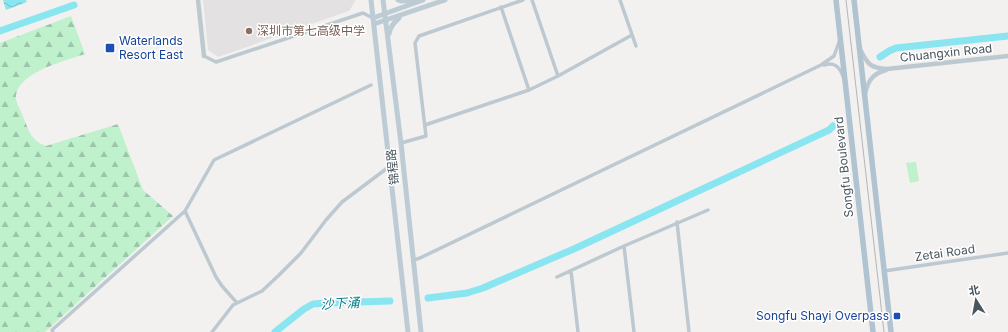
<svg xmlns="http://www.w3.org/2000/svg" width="1008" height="332" viewBox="0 0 1008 332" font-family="Inter,'Noto Sans SC',sans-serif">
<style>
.education{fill:#e4e1e3}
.grass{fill:#bef1cc}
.forest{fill:url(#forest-firs)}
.water{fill:url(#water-waves)}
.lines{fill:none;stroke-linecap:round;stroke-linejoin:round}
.river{stroke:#89e6f0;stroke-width:7}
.minor{stroke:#bdc9d0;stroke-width:3.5}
.tertiary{stroke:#bdc9d0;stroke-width:4.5}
.secondary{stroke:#bdcbd4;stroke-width:5}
.primary{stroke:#afc3d0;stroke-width:5.5}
.rail{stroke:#b2b6bb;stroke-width:1}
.education-dot{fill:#8d6e63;stroke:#fff;stroke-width:1.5}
.transit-dot{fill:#1a4fb4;stroke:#fff;stroke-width:1.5}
.labels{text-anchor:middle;stroke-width:3;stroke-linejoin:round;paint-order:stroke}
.education-label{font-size:12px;fill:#785e54;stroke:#fff;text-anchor:start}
.transit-label{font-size:12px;fill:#164399;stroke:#fff;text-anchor:start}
.street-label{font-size:12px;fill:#47565f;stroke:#fff}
.water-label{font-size:13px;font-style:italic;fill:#0a7d8a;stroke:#fff}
</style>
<defs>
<pattern id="forest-firs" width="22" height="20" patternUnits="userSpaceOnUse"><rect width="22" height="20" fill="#bef1cc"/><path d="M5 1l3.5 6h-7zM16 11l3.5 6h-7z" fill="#9cc6a9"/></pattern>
<pattern id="water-waves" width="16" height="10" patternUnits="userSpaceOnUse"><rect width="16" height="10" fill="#89e6f0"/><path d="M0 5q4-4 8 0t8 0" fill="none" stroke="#72bdc6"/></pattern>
</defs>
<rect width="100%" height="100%" fill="#f3f0f0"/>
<path class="education" d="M203,0H356L349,11L218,57L208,50Z"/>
<path class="grass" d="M916,162L919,181L910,183L906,163Z"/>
<path class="forest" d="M71,16L85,54C66,61 15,72 16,99C17,105 22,113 24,119C30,133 31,140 46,146L118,124L143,190L173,216L45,332H0V43Z"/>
<path class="water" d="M3,0H26L27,2L6,10Z"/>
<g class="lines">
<path class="river" d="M0,31L74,5
M880,57L889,51L896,48L1008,36
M428,298L467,293L483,288L576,248L829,130L833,126
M275,332L304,309L313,304L327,303L390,301"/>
<path class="minor" d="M532,0L558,76
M620,0L636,46
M501,7L529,90
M204,56L216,62L363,13L373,18
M824,65C834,62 839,66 843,76
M425,125L529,90L558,76L632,35
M401,143L426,136L415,43L419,36L523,0
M677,222L689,332
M624,246L634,332
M414,260L420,258L821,65L834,56L839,42
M571,271L578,332
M884,271L1008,253
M557,277L624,246L708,210
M237,303L222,286L216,277L185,211L214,160L371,85
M53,332L52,330L185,211
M212,332L233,305L262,291L278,276L301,253L326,220L342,202L390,166"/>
<path class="tertiary" d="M198,0L204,56
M861,51C868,65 871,68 887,69L1008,56
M865,94C868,81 872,74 886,70"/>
<path class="secondary" d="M371,0L408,332
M383,0L401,143L421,332
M398,0L401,1L416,0
M373,18L423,0
M374,24L445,0
M389,34C390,27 393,23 399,18"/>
<path class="primary" d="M836,0L873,332
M854,0L891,332"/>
<path class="rail" d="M846,0L884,332"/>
</g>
<circle class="education-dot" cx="249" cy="31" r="4"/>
<g class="transit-dot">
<rect x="105" y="43" width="10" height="10" rx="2"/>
<rect x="893" y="312" width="8" height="8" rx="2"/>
</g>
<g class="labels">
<g class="education-label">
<text x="257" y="35">深圳市第七高级中学</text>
</g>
<g class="transit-label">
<text x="119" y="45">Waterlands<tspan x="119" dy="14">Resort East</tspan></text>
<text x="889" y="320" text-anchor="end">Songfu Shayi Overpass</text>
</g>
<g class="street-label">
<text transform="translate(946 53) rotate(-6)" y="4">Chuangxin Road</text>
<text transform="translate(393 167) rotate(-96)" y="4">锦程路</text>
<text transform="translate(844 167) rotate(-96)" y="4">Songfu Boulevard</text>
<text transform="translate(945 253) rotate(-8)" y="4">Zetai Road</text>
</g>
<g class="water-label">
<text transform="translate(340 303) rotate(-3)" y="5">沙下涌</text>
</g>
</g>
<g transform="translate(976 300) rotate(349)" stroke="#ffffff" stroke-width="3" paint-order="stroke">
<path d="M0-3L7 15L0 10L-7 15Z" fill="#47565f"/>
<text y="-6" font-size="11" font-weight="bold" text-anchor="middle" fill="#47565f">北</text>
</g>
</svg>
